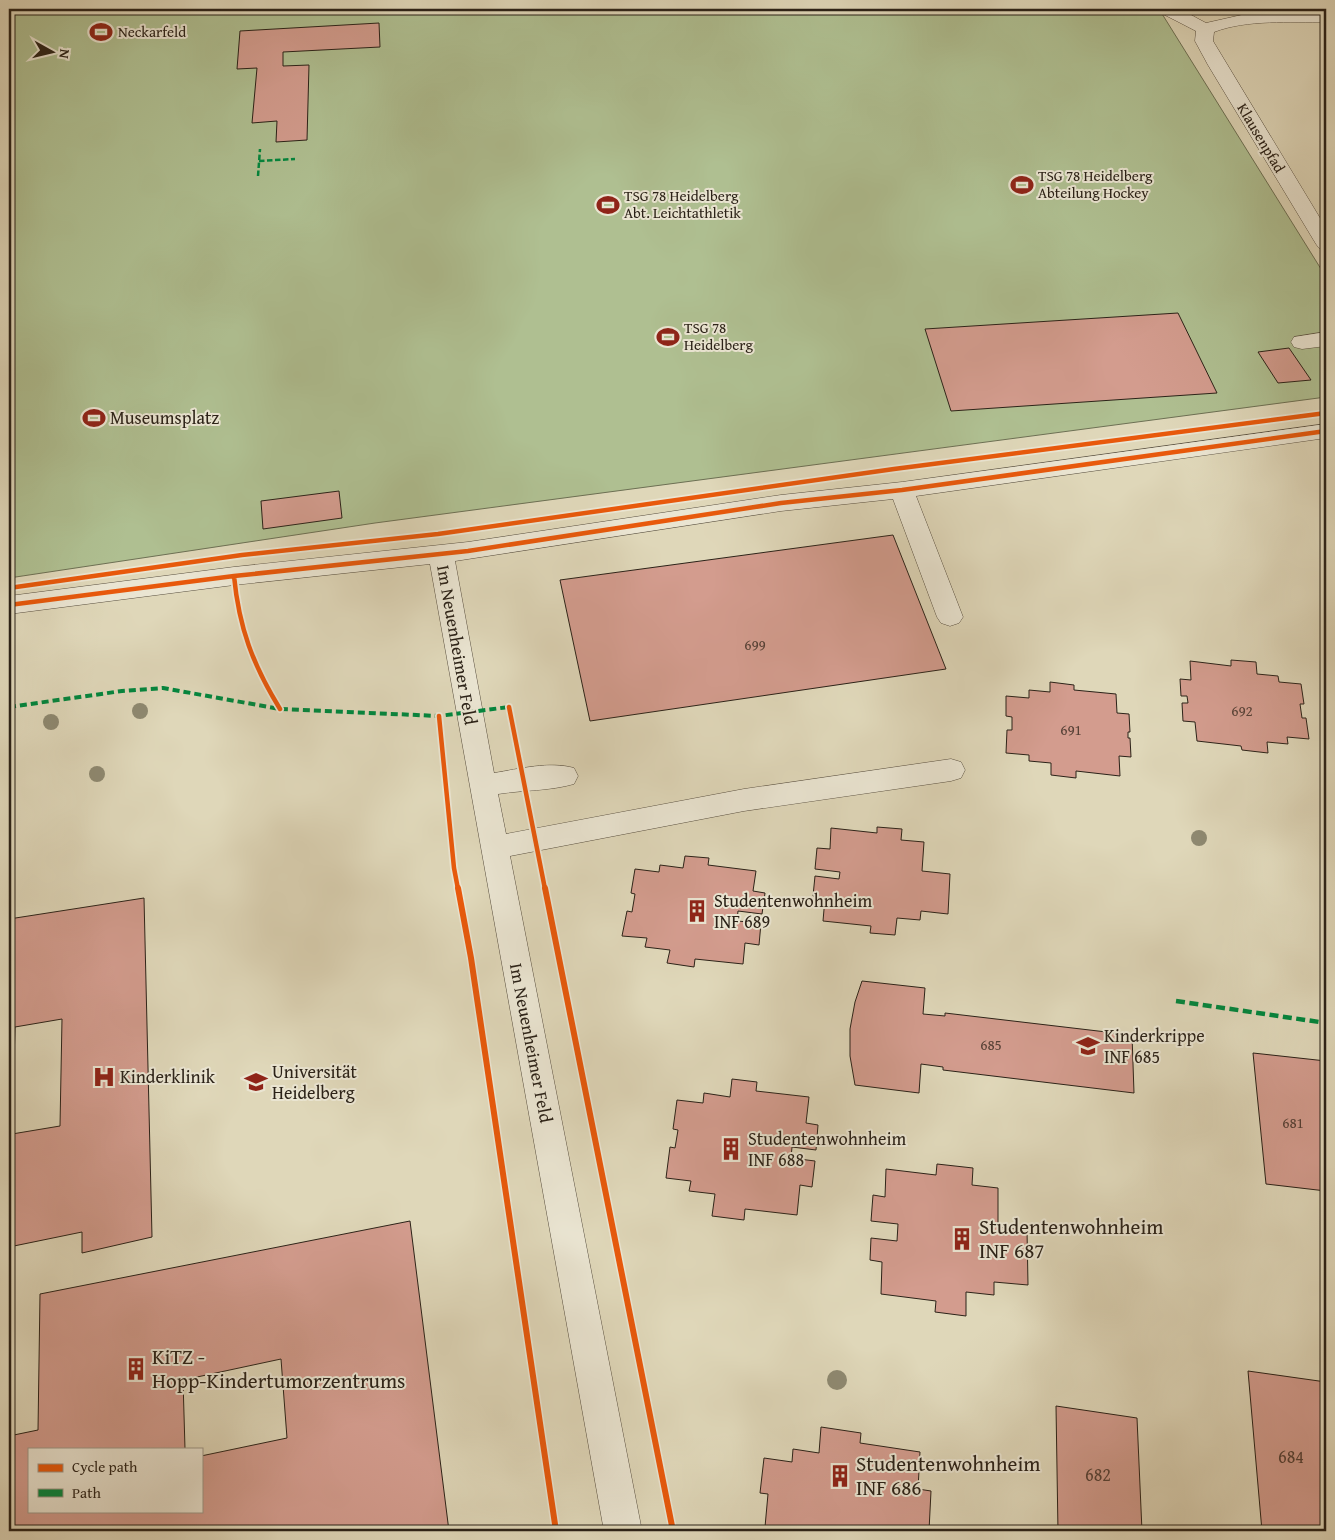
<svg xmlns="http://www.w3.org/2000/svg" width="1335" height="1540" viewBox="0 0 1335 1540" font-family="'Gentium Book Plus',serif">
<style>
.green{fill:#afbf91;stroke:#6d7054}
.building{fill:#d39c8e;stroke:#2b2218;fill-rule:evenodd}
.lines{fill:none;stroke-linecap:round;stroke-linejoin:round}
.minor-casing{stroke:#584f40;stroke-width:1}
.minor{fill:#eae5d2;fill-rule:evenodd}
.quiet-far2{stroke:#00873e;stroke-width:2.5;stroke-dasharray:5.5 2.5;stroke-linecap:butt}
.quiet-far1{stroke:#00873e;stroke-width:4;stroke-dasharray:7 4;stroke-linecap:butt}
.quiet{stroke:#00873e;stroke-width:4.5;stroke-dasharray:9 4.5;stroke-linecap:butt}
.cycleway-far1-casing{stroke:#eae5d2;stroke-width:8}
.cycleway-casing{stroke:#eae5d2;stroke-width:9}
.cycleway-far1{stroke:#e8590c;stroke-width:4.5}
.cycleway{stroke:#e8590c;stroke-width:6}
.tree{fill:#8e8971}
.labels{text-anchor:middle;stroke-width:4;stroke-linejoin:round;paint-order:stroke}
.far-poi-label{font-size:15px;fill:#2b2218;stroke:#eae5d2;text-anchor:start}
.far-street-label{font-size:15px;fill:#2b2218;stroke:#eae5d2}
.number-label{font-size:15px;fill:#554036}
.poi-label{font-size:18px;fill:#2b2218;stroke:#eae5d2;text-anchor:start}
.street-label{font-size:18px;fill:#2b2218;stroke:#eae5d2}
.near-number-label{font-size:18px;fill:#554036}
.near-poi-label{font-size:21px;fill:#2b2218;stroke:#eae5d2;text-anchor:start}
</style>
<rect width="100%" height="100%" fill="#dfd7b9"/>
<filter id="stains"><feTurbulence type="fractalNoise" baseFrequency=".004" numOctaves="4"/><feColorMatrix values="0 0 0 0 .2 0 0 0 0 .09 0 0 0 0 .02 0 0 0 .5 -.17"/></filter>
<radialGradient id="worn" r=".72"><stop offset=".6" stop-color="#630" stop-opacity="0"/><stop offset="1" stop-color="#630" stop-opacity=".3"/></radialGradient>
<path class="green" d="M9,9H1159L1326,277V397L375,523L9,578Z"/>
<path class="building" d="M379,23L380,47L283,52V66L309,65L307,140L276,142L277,121L252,123L257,68L237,69L240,31Z
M1178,313L1217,393L951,411L925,329Z
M1289,348L1311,380L1278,383L1258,352Z
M339,491L342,518L263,529L261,501Z
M893,535L946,669L590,721L560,580Z
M1231,660L1256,662L1257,674L1278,676L1279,682L1301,684L1304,704H1300L1302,718H1306L1309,739L1287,737L1288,744L1267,742L1268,753L1242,750L1241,746L1197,741L1195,722L1183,721L1182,703H1188L1187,696H1181L1180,679L1191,680L1190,661L1231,666Z
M1050,682L1074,685V690L1116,694L1117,713L1129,714L1130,732H1128V738H1130L1131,757L1119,756L1120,776L1076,771V778L1051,775V763L1029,761V755L1006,753L1007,730H1012V717L1006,716V696L1029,698V690L1050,692Z
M877,827L902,829L901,840L924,842L922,871L950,874L948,914L921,911L920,920L897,918L895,935L870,933L871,926L823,921L825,898L813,896L815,876L839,879L840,872L815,869L817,848L830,849L831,828L877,833Z
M685,856L709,858L708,865L756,871L753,891L765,893L762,914L738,911L737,921L761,923L759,945L745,943L743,964L695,959L694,967L667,963L670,950L645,947L647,938L622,936L627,911L632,912L635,894L631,893L635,869L659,872L660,865L683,868Z
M144,898L152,1237L82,1253V1232L9,1247V919ZM62,1019L60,1126L12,1134L15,1027Z
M862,981L925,988L923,1014L945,1016V1013L1132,1035L1134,1093L943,1070V1067L921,1064L919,1093L855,1085L850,1056V1029L855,1002Z
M1253,1053L1326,1061V1191L1266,1184Z
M732,1079L757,1082L756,1091L809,1097L806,1123L818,1125L816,1150L792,1147L791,1158L815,1161L812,1187L800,1185L797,1215L745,1209L744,1220L712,1216L715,1194L689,1191L691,1181L666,1178L670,1147L675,1148L678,1130L673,1129L677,1100L703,1103L704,1093L730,1097Z
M937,1164L973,1168L972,1185L998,1188V1227L1027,1230L1028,1285L994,1282V1295L966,1292V1316L935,1312L936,1301L881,1294L882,1262L870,1260L871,1238L897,1241L898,1224L871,1221L873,1195L885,1197L886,1169L936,1175Z
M410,1221L449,1531H9V1436L38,1430L40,1294ZM281,1359L287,1438L201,1456V1511H29V1449H185L183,1380Z
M1248,1371L1326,1382V1531H1262Z
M1056,1406L1137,1418L1142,1531H1058Z
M821,1427L861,1433L860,1443L920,1452L918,1489L931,1491L929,1531L901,1528V1531H756L757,1526L765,1527L768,1494L760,1493L764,1458L792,1462L793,1449L819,1453Z"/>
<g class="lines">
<defs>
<path id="minor" d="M1158,9H1180L1206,23L1246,14L1326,12V22C1290,23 1248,19 1214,32L1213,41L1326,228V250L1319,248L1316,244L1208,65L1195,41L1196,31L1161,13Z
M1326,332V346L1302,349L1294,347L1291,342L1294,337Z
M1326,424V438L916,496L963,617L959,623L950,626L941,623L937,617L893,499L781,511L455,561L494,773C519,769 550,761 574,768L578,776L574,784C550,791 523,790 498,794L506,834L744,789L951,759L961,762L965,770L961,778L951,781L744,811L510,856L642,1531H604L430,564L234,585L9,614V596L234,567L468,542L781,495L902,482Z"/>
</defs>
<use href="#minor" class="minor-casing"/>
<use href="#minor" class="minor"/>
<path class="quiet-far2" d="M259,161L295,159
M258,176L260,149"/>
<path class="quiet-far1" d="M9,707L122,691L163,688L280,709L439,716L509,707L510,710"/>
<path class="quiet" d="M1176,1001L1326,1023"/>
<defs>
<path id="cycleway-far1" d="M234,576C239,628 253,665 280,709
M9,588L242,555L438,534L894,469L1326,413
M9,605L234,576L468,551L781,503L902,490L1326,431
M509,707L545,889
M439,716L454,868L458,889"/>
<path id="cycleway" d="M458,888L471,958L556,1531
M545,888L673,1531"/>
</defs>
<use href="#cycleway-far1" class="cycleway-far1-casing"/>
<use href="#cycleway" class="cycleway-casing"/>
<use href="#cycleway-far1" class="cycleway-far1"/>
<use href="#cycleway" class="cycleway"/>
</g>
<g class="tree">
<circle cx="140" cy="711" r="8"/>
<circle cx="51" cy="722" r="8"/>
<circle cx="97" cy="774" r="8"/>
<circle cx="1199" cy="838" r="8"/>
<circle cx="837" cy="1380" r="10"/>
</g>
<defs>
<symbol id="stadium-bare" viewBox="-9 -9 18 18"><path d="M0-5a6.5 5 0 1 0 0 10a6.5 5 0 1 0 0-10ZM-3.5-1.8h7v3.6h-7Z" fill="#8f2418" stroke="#eae5d2" stroke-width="2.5" paint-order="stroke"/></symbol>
<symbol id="building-bare" viewBox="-9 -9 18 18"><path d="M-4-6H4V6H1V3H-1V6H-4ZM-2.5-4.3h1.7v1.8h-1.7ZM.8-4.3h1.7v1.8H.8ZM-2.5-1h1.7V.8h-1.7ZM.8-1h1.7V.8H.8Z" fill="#8f2418" stroke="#eae5d2" stroke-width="2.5" paint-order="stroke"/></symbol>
<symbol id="school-bare" viewBox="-9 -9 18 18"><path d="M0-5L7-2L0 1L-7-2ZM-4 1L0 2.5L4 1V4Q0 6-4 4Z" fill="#8f2418" stroke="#eae5d2" stroke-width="2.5" paint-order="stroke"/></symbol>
<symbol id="hospital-bare" viewBox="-9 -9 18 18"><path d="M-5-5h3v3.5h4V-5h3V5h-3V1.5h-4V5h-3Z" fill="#8f2418" stroke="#eae5d2" stroke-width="2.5" paint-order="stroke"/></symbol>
<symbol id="university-bare" viewBox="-9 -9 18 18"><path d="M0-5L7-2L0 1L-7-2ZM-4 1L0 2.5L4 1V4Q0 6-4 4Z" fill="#8f2418" stroke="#eae5d2" stroke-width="2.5" paint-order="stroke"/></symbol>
</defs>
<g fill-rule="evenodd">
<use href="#stadium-bare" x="85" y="16" width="32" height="32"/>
<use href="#stadium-bare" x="1006" y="169" width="32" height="32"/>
<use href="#stadium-bare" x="592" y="189" width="32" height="32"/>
<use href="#stadium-bare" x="652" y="321" width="32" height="32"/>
<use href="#stadium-bare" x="78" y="402" width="32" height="32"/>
<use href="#building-bare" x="681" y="895" width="32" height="32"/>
<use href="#school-bare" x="1072" y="1030" width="32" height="32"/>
<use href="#hospital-bare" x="88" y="1061" width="32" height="32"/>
<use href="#university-bare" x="240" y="1066" width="32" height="32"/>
<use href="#building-bare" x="715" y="1133" width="32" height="32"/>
<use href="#building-bare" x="946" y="1223" width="32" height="32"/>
<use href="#building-bare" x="120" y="1353" width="32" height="32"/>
<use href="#building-bare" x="824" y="1460" width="32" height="32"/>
</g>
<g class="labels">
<g class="far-poi-label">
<text x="118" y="37">Neckarfeld</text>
<text x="1038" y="181">TSG 78 Heidelberg<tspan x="1038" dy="17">Abteilung Hockey</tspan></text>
<text x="624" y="201">TSG 78 Heidelberg<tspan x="624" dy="17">Abt. Leichtathletik</tspan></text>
<text x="684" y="333">TSG 78<tspan x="684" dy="17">Heidelberg</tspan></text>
</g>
<g class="far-street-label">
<text transform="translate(1261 138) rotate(59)" y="5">Klausenpfad</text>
</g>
<g class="number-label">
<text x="755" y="650">699</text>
<text x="1242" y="716">692</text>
<text x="1071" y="735">691</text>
<text x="991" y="1050">685</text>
<text x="1293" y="1128">681</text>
</g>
<g class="poi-label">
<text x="110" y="424">Museumsplatz</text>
<text x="714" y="907">Studentenwohnheim<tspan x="714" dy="21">INF 689</tspan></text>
<text x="1104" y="1042">Kinderkrippe<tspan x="1104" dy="21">INF 685</tspan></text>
<text x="272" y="1078">Universität<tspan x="272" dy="21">Heidelberg</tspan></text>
<text x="120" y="1083">Kinderklinik</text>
<text x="748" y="1145">Studentenwohnheim<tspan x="748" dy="21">INF 688</tspan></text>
</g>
<g class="street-label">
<text transform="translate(457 645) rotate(80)" y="6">Im Neuenheimer Feld</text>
<text transform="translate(531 1043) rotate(79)" y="6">Im Neuenheimer Feld</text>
</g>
<g class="near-number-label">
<text x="1291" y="1463">684</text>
<text x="1098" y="1481">682</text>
</g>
<g class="near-poi-label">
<text x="979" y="1234">Studentenwohnheim<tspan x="979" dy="24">INF 687</tspan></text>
<text x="152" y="1364">KiTZ -<tspan x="152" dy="24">Hopp-Kindertumorzentrums</tspan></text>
<text x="856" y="1471">Studentenwohnheim<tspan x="856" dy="24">INF 686</tspan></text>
</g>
</g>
<rect width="1335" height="1540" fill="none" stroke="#dfd7b9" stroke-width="30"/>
<rect x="10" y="10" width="1315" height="1520" fill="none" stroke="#2b2218" stroke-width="2.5"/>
<rect x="15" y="15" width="1305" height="1510" fill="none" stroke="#2b2218"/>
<rect x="28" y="1448" width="175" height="65" fill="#eae5d2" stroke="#9e9788"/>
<rect x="38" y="1464" width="25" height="8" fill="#e8590c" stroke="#9e9788"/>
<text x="72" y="1472" font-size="15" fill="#2b2218">Cycle path</text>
<rect x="38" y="1489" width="25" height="8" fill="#00873e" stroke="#9e9788"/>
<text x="72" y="1498" font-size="15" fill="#2b2218">Path</text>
<g transform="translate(52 52) rotate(98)" stroke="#eae5d2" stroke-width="4" paint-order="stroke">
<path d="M0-4L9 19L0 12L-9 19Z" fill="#2b2218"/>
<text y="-8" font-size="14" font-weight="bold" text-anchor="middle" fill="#2b2218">N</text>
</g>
<rect width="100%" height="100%" filter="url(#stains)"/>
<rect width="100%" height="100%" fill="url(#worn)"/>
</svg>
